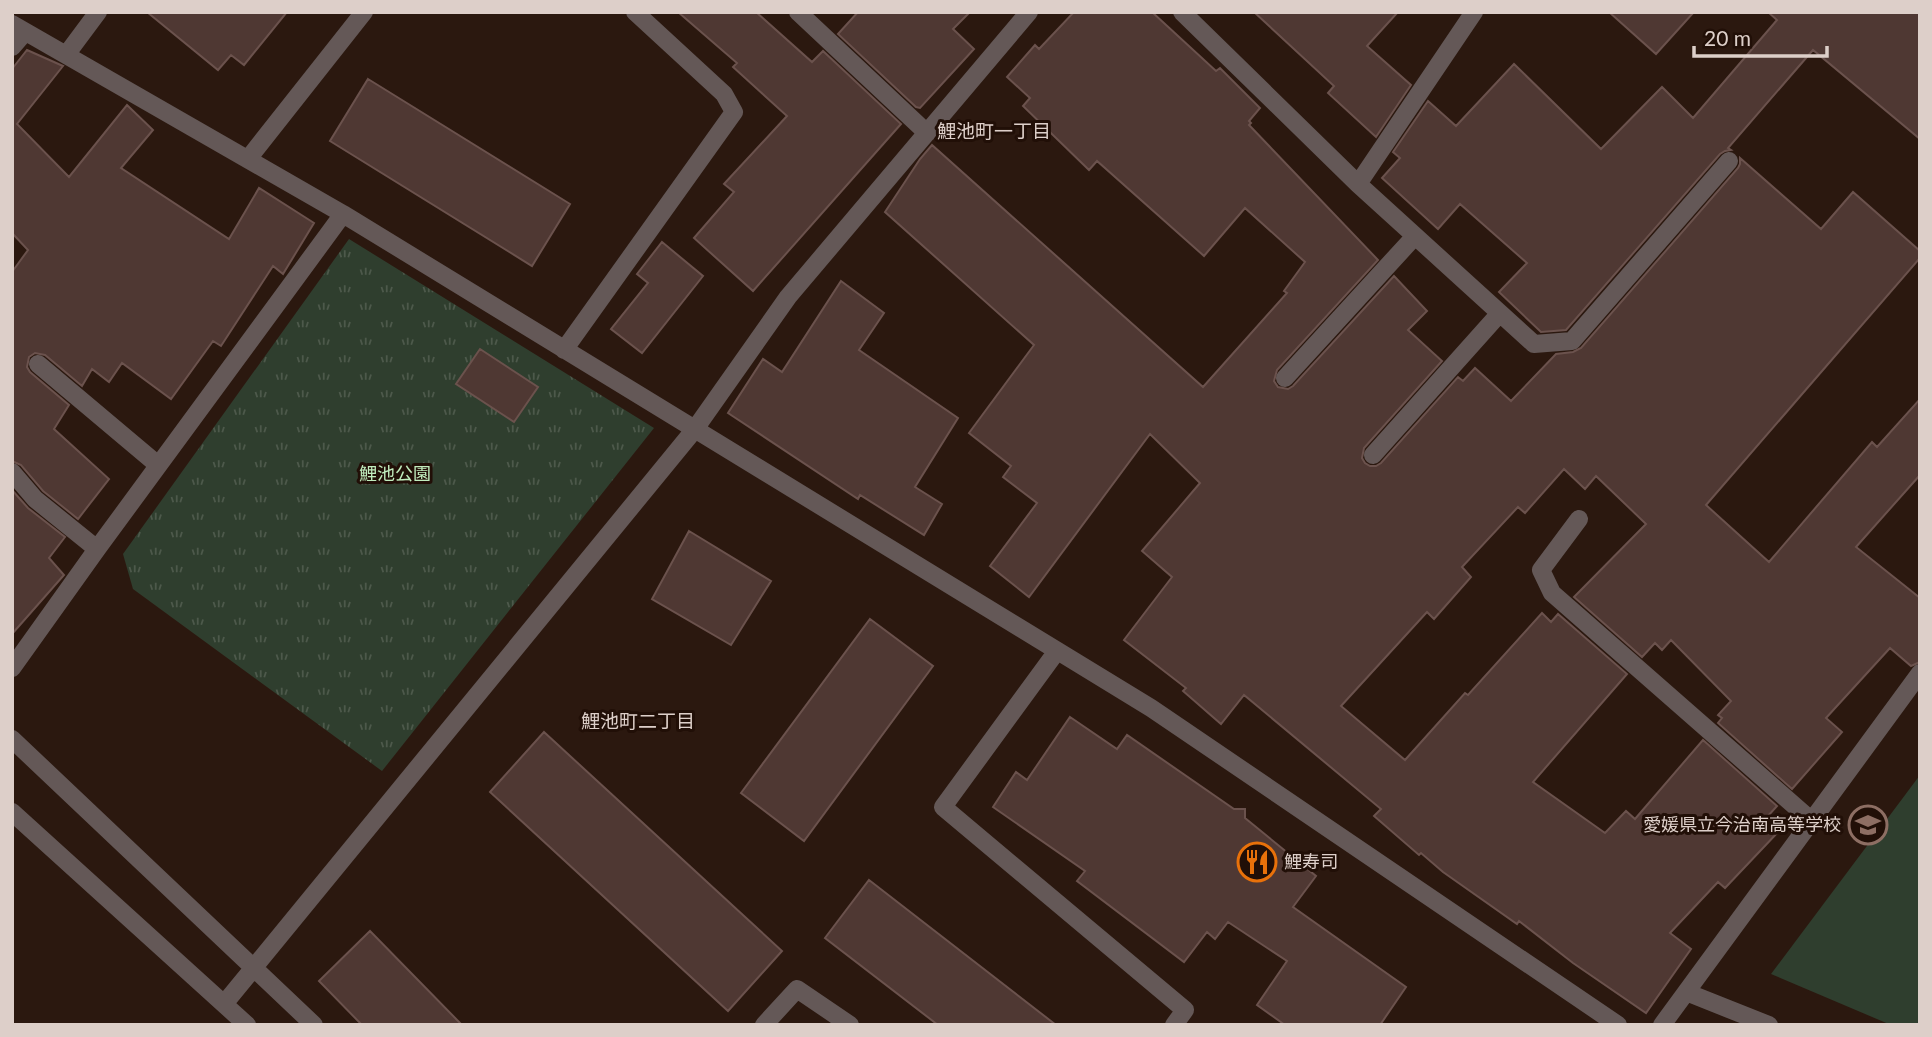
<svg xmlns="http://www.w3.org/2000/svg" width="1932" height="1037" viewBox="0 0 1932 1037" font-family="Lato,'Noto Sans JP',sans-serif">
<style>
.grass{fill:url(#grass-tufts)}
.pitch{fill:#2f3e2e}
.building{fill:#4f3833;stroke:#6b524d;stroke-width:2}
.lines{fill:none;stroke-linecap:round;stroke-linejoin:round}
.minor{stroke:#645857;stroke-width:18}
.labels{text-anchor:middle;stroke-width:6;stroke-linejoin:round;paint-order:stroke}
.park-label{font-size:18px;fill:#c1edbe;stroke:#210f07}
.poi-label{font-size:18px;fill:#ddcfc9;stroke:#210f07;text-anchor:end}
.neighbourhood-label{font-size:19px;fill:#ddcfc9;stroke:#210f07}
</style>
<defs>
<pattern id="grass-tufts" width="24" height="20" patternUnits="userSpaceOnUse" patternTransform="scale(1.75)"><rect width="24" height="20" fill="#2f3e2e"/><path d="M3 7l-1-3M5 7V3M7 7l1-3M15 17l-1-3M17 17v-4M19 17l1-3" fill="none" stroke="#4d594b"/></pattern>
</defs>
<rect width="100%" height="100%" fill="#2b180f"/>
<path class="grass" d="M349,239L654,428L382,771L133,589L123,554Z"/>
<path class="pitch" d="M1920,775V1025H1891L1771,974Z"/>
<path class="building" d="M147,12H287L244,65L231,55L218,70Z
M678,12H756L812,62L823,51L901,124L753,291L694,238L734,192L724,184L787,116L733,67L737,63Z
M858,12H970L953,29L974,49L920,108L916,107L838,34Z
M1074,12H1152L1216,71L1220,68L1260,108L1249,121L1251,123L1249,125L1378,260L1277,370L1274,381L1278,387L1288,389L1293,386L1394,276L1427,311L1408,330L1442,361L1364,448L1362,458L1365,463L1370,466H1376L1381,463L1458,377L1463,381L1475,368L1511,401L1556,354L1573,352L1581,348L1738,168L1740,164V158L1821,229L1853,192L1920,251V258L1706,505L1769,562L1872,442L1877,447L1920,399V475L1856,547L1920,598V662L1911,666L1890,648L1826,718L1842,732L1792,789L1718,723L1722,718L1718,715L1731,701L1671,640L1662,650L1655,643L1642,657L1574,597L1646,524L1596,476L1585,489L1564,469L1525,513L1518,507L1462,567L1471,577L1434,619L1427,612L1341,706L1405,760L1465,693L1468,695L1542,613L1551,622L1558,614L1627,674L1533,782L1605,833L1626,811L1635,819L1703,740L1777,806L1767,817L1780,830L1725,888L1718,882L1670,933L1691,949L1646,1013L1573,963L1519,921L1517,924L1443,872L1421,853L1419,855L1374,816L1381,809L1244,695L1221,724L1183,691L1186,688L1124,640L1172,577L1142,551L1200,483L1150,434L1029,597L990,566L1037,503L1003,477L1011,466L969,433L1034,345L885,212L920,159L932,145L1203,387L1287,293L1284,291L1305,262L1245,208L1204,256L1097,161L1089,170L1023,106L1030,98L1007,77L1035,45L1039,49Z
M1254,12H1398L1367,46L1411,85L1376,137L1328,93L1334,86Z
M1609,12H1694L1656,54Z
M1768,12H1920V139L1813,50L1728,148L1731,150L1725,151L1720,154L1566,330L1541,332L1499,292L1527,263L1460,204L1438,229L1382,178L1400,158L1393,152L1428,101L1456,126L1514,64L1601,149L1662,87L1693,118L1777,20Z
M27,50L63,66L17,124L69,177L127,105L153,130L121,168L229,239L259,188L314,223L283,274L273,266L221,346L213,341L171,399L122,363L109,382L92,369L82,386L45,355L35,353L29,357L27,367L30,372L69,405L54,429L109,479L78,519L43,491L21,465L12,461V272L28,250L12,233V69Z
M368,79L570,204L532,266L330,141Z
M662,242L703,276L642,353L611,329L648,283L637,274Z
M841,281L884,313L859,350L958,418L915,487L942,504L924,535L860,495L858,499L728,413L763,359L782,372Z
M480,349L538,387L514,422L456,384Z
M12,490L28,508L65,537L49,558L64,575L12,634Z
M689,531L771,581L731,645L652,599Z
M870,619L933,666L804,841L741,793Z
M1070,717L1117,749L1127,735L1234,809H1245V818L1316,876L1293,907L1406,987L1380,1025H1285L1257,1005L1287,961L1228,922L1215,939L1207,932L1184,962L1077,881L1085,871L993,807L1016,772L1027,780Z
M544,732L782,951L728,1011L490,792Z
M869,880L1056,1025H938L825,938Z
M370,931L462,1025H362L319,981Z"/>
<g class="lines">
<path class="minor" d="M798,12L927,133
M1182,12L1358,184L1474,12
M12,24L343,214L1151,708L1618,1025
M12,47L25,32
M66,55L98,12
M248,159L364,12
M1358,184L1534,344L1572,341L1729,161
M564,350L734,112L724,94L635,12
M38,364L158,465
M1285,378L1415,236
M1373,455L1500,313
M12,472L35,499L97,549
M1579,519L1541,570L1552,593L1812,821
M1057,651L943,807L1185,1010L1174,1025
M12,668L97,549L343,214
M12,739L314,1025
M12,812L247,1025
M1686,992L1769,1025
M224,1004L695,429L788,297L1029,12
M764,1025L797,989L850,1025
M1662,1025L1920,673"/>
</g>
<defs>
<symbol id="school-ring" viewBox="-11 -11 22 22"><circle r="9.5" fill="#210f07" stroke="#8d6e63" stroke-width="1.5"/><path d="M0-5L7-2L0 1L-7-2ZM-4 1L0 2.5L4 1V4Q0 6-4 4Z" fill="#8d6e63"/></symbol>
<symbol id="restaurant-ring" viewBox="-11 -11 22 22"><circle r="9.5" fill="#210f07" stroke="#e8710a" stroke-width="1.5"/><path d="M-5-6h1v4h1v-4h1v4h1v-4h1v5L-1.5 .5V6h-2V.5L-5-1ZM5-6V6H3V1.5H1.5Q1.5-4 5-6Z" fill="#e8710a"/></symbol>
</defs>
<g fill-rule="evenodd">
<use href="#school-ring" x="1846" y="803" width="44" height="44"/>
<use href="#restaurant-ring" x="1235" y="840" width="44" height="44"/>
</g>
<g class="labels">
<g class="park-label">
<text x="395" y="480">鯉池公園</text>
</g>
<g class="poi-label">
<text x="1841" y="831">愛媛県立今治南高等学校</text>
<text x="1284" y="868" text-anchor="start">鯉寿司</text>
</g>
<g class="neighbourhood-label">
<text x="994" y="138">鯉池町一丁目</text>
<text x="638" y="728">鯉池町二丁目</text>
</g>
</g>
<rect width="1932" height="1037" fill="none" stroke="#ddcfc9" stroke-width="28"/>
<path d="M1694 46v10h133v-10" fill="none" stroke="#ddcfc9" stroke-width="3.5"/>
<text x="1704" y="46" font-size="21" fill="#ddcfc9" stroke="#210f07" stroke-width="5" paint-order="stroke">20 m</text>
</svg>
